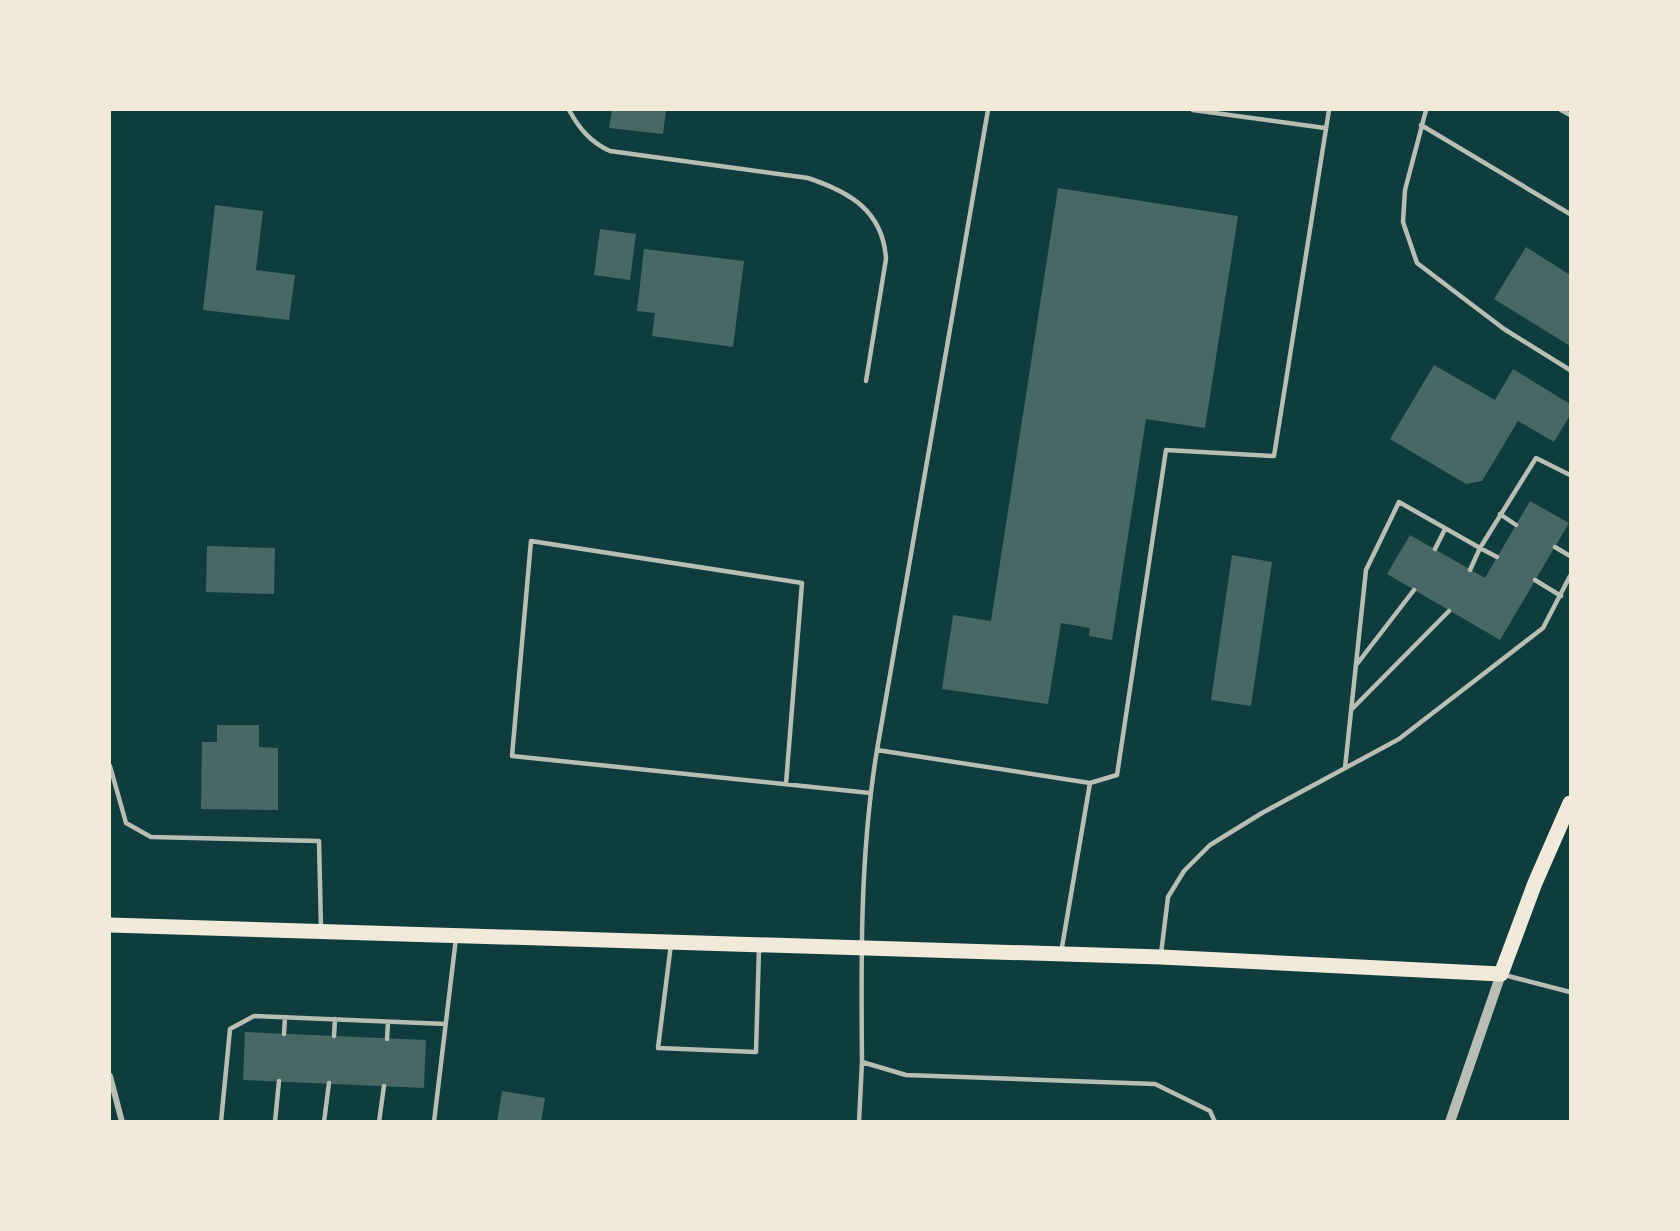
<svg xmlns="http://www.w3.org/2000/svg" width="1680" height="1231" viewBox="0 0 1680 1231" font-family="'IBM Plex Serif',serif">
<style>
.building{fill:#486865}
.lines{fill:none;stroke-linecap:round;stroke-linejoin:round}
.service{stroke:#b8beb3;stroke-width:4.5}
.minor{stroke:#b8beb3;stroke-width:6}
.tertiary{stroke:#b8beb3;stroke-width:10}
.primary{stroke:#f1e9da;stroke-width:15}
</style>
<rect width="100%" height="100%" fill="#0f3d3e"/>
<path class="building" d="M612,110H666L663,134L609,128Z
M1058,188L1238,216L1205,428L1146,419L1112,640L1089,636L1090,628L1061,623L1048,704L942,689L953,615L991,621Z
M215,205L263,211L256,270L295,275L289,320L203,310Z
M600,229L636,234L630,280L594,275Z
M1526,247L1570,275V346L1494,299Z
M644,249L744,261L733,347L652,336L655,313L637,311Z
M1434,365L1495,400L1513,369L1570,404V415L1554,442L1518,421L1482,481L1466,484L1390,439Z
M1530,501L1569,523L1500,640L1387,574L1410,535L1485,578Z
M207,546L275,548L274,594L206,592Z
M1232,555L1272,562L1251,706L1211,700Z
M217,725H259V747L278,748V810L201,809L202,742H217Z
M245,1032L426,1040L424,1088L243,1080Z
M502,1091L545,1098L541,1122H497Z"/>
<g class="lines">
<path class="service" d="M569,110C579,128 590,142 610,151L808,178C850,192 883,211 886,259L866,381
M1193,110L1325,128
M1426,110L1405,190L1403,222L1417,263L1504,329L1570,370
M1561,110L1570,115
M1421,125L1570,214
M1500,514L1516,525
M1555,547L1570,556
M1435,549L1445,529
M1470,570L1480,548L1497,557
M1535,580L1561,596
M1357,664L1414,590
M1352,709L1449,611
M877,750L988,110
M110,766L126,823L151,837L319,841L321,928
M1345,768L1366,570L1399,502L1480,548L1536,458L1570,475
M1090,783L1117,775L1166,450L1274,456L1329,110
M786,784L802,583L531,541L512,756L870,793
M671,944L658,1048L756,1052L759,948
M1061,953L1090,783L877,750C860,853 861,958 862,1062L906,1075L1155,1084L1210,1111L1215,1122
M1161,954L1168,897L1184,871L1210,845L1262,813L1399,739L1543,628L1570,576
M1504,975L1570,992
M284,1034L285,1017
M334,1036L335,1019
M387,1039L388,1022
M221,1122L230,1029L254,1016L446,1024
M275,1122L279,1081
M324,1122L329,1083
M379,1122L384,1086
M434,1122L456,938
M859,1122L862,1062"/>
<path class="minor" d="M110,1076L122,1122"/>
<path class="tertiary" d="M1450,1122L1501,974"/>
<path class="primary" d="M110,925L1161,957L1501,974L1535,883L1570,803"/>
</g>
<rect width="1680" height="1231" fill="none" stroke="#f1e9da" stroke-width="222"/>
</svg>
